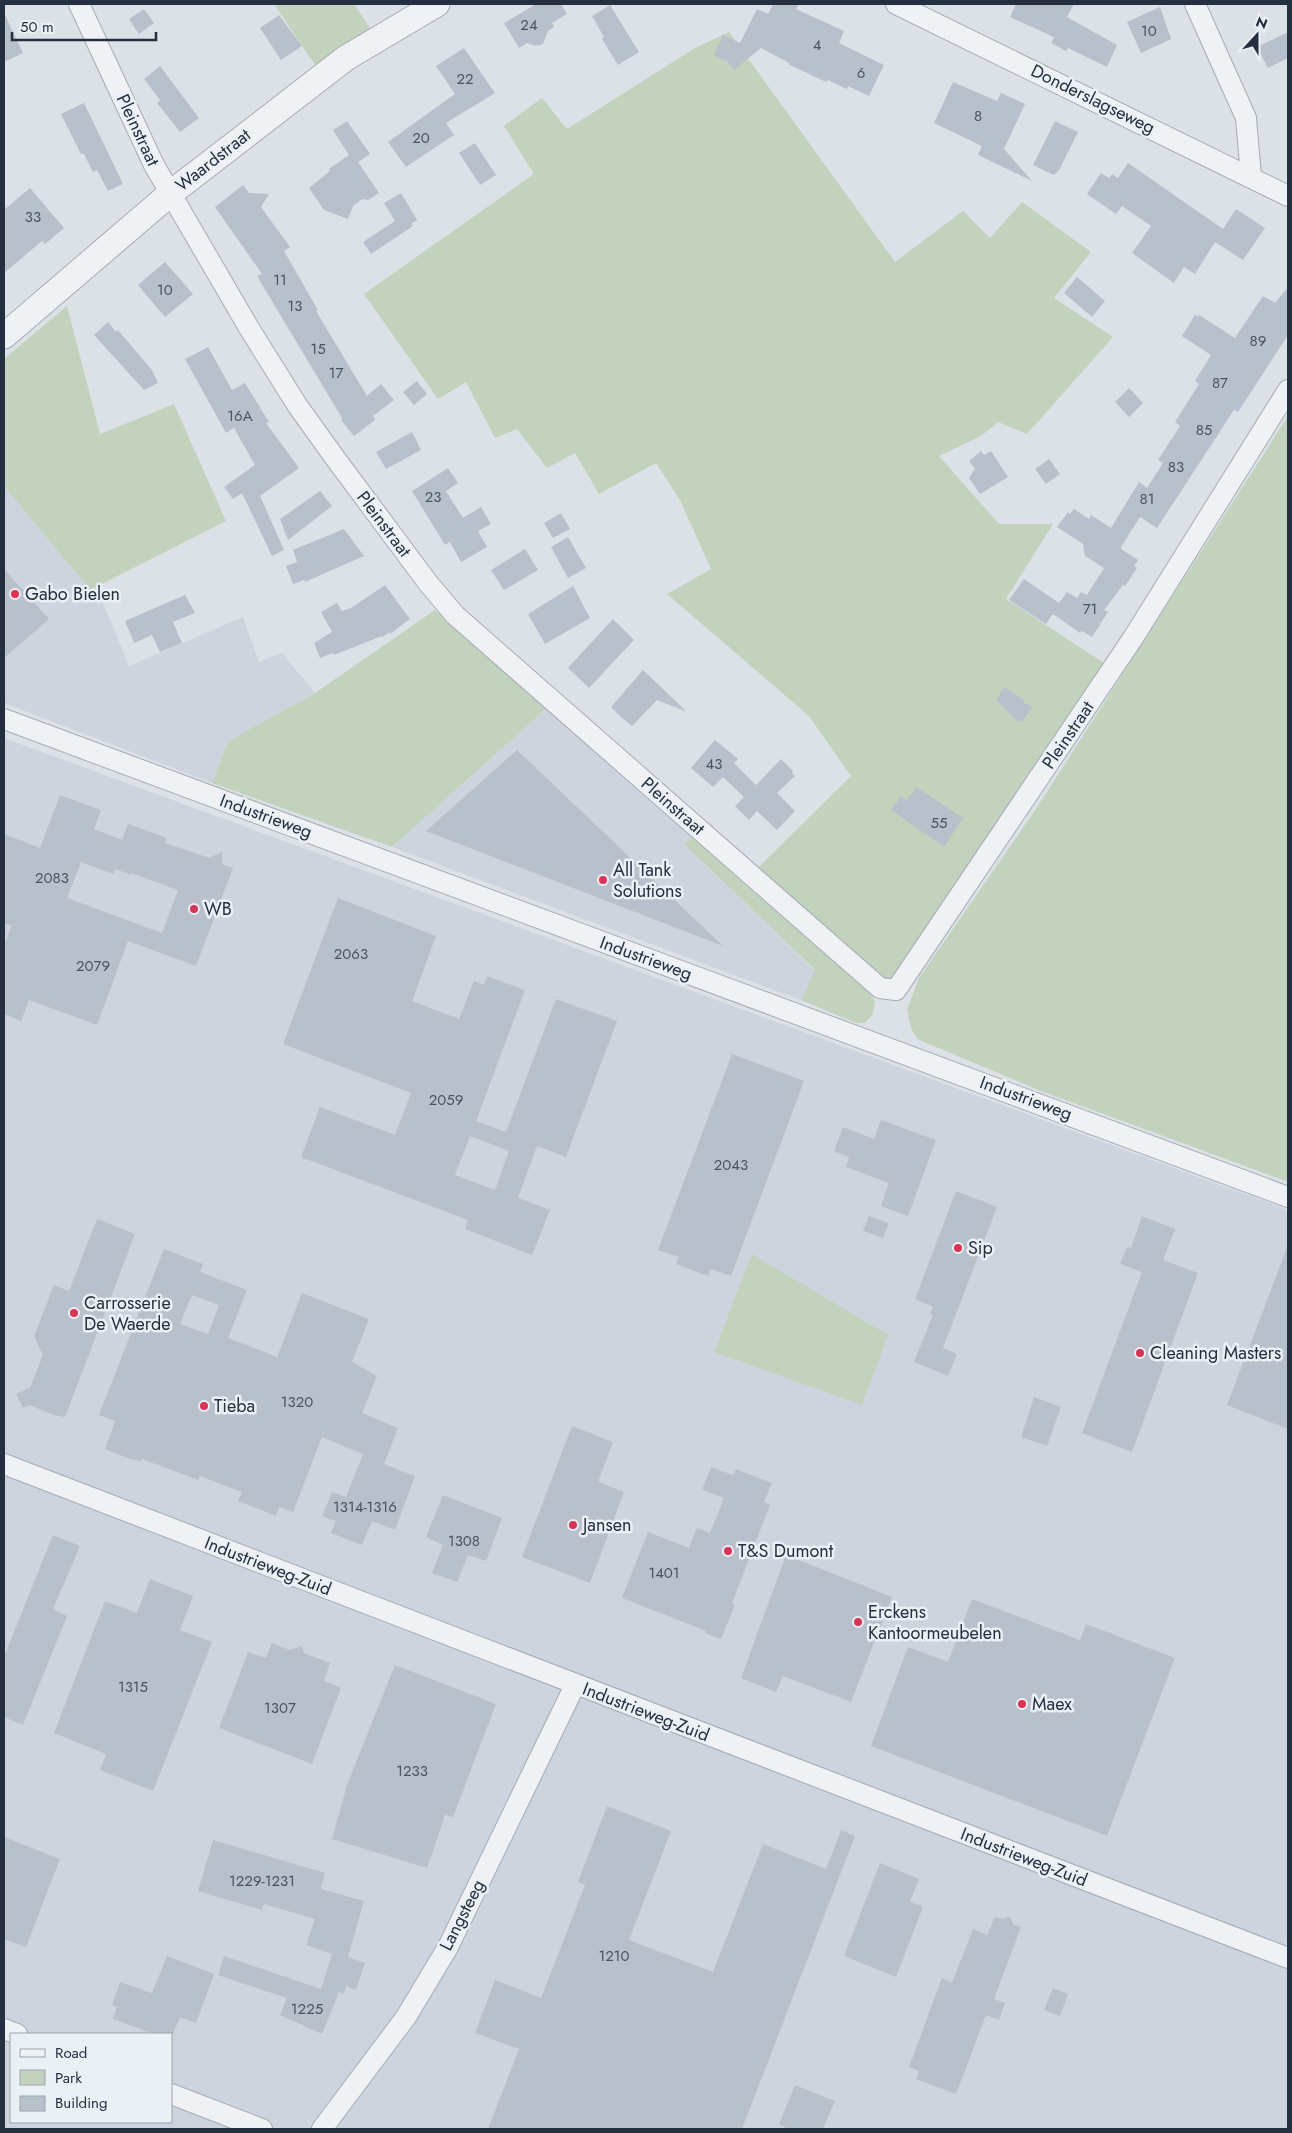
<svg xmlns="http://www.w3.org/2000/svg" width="1292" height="2133" viewBox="0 0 1292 2133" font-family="Jost,sans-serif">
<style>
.built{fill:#cdd4dd;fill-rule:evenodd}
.green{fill:#c3d2bc}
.building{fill:#b8c0cb;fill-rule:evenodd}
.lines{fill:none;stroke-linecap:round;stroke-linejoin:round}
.minor-casing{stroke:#a5acb5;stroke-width:22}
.tertiary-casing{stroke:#a5acb5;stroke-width:27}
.minor{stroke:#eff1f5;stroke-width:20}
.tertiary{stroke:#eff1f5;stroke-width:25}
.poi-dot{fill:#d93455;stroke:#ebf0f5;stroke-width:2}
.labels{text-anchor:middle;stroke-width:5;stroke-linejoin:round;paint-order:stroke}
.number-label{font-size:15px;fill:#495362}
.street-label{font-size:18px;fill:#242f3f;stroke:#ebf0f5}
.poi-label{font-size:18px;fill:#242f3f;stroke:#ebf0f5;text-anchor:start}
</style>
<rect width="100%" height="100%" fill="#dce1e7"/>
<path class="built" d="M4,486L90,590L97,588L129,666L243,617L259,662L282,653L315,693L228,741L212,783L4,703Z
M547,708L693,836L684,844L815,971L801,1000L392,847Z
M4,738L1288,1210V2129H4ZM11,2034H171V2122H11Z"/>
<path class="green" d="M274,4H354L374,34L317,68Z
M729,32L895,262L963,211L990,238L1022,202L1091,252L1054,298L1113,337L1027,434L998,422L981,436L939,456L999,524H1053L1006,599L1104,663L893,977L884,980L754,872L851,776L809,716L667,594L711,569L680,500L656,463L599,494L575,453L547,468L517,429L495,438L466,382L438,399L364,294L534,174L504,126L542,98L567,129L695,48Z
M67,306L100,434L174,404L226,521L90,590L4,486V359Z
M1288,416V1182L1041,1091L917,1039L911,1028L907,1010L919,978L1036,809Z
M435,610L547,708L392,847L212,783L228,741L315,693Z
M693,836L869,991L875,1001L873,1014L865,1023H856L801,1000L815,970L684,844Z
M752,1254L888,1335L862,1405L714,1352Z"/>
<path class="building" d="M536,4H561L567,14L552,23L554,27L548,31L543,44L535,46L527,43L519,48L504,23Z
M773,4H799L796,9L844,31L839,43L884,65L869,96L848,86L847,89L828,80L826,82L788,64L789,63L761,48L734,70L728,62L714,55L723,35L740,43L757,9L768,14Z
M1016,4H1074L1067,17L1117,45L1107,67L1068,48L1066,51L1051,43L1054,37L1010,17Z
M610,5L639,52L618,65L602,39L604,37L592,16Z
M1160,7L1171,39L1141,53L1127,22Z
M144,9L154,23L139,34L129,19Z
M4,13L23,53L4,62Z
M279,15L302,46L281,60L260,28Z
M1288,32V58L1268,68L1257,47Z
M464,48L495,93L446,123L454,135L406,167L388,142L455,94L436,66Z
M160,66L199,118L180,132L157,103L160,100L144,79Z
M953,82L997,101L1001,93L1025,104L1004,149L1032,181L978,155L982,146L934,123Z
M84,103L123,184L108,191L97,170L93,172L84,154H81L61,114Z
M347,121L370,154L358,162L379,193L368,200L362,199L353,206L348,219L324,210L309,188L330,171L329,169L349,155L333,130Z
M1055,121L1078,132L1059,170L1054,175L1033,165Z
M475,143L496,175L480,185L459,153Z
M1128,163L1223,229L1236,209L1265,228L1243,260L1215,242L1195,274L1184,267L1174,283L1132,253L1151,226L1122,206L1116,214L1087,194L1101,173L1109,178L1112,174L1118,178Z
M243,185L249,193L269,194L261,207L290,247L284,251L318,310L316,311L367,396L381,384L394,400L373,416L375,420L354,436L341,420L342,418L257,276L262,274L215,207Z
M30,188L64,228L45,244L42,241L4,273V210Z
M401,193L417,220L411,224L413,226L371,254L363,242L395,221L384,203Z
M165,262L193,294L165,317L138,285Z
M1077,277L1105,301L1092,317L1064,293Z
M1288,287V335L1238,412L1234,410L1157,528L1140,517L1121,547V549L1138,560L1134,566L1137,568L1125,586L1123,585L1104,610L1108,612L1092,637L1082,631L1080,633L1053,614L1046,624L1009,600L1024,579L1059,603L1067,592L1077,598L1081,592L1087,595L1104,568L1085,556L1083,544L1057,527L1068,512L1070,514L1074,509L1089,519L1091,515L1111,528L1139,482L1147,488L1163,463L1158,460L1180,426L1175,422L1199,384L1195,381L1211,355L1182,336L1195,315L1198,317L1199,315L1235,338L1263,296L1275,303Z
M108,322L116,332L118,330L152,370L158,383L144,390L94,335Z
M208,347L232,390L245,383L269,422L266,423L299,468L260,496L284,550L272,556L242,493L233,499L224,487L255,465L234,428L226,433L185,359Z
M417,381L427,394L414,405L403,392Z
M1129,388L1143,403L1129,417L1115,402Z
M412,432L421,450L386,469L376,452Z
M981,451L984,455L991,451L1008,477L980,494L969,478L975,469L969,461Z
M1049,459L1060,474L1046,484L1035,469Z
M448,468L458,483L446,491L463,518L481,507L491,524L478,531L487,547L461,562L450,542L445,545L412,491Z
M320,491L332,506L288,540L280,519Z
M561,513L570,529L553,538L544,523Z
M344,529L364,556L305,582L304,580L293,584L286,566L297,562L293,550Z
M568,537L586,568L568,578L551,547Z
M525,549L538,570L504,590L491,570Z
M4,569L49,619L4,658Z
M385,585L410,619L390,634L389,632L383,637L382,636L334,655L333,653L320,658L314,643L332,632L321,612L337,603L342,611L351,608Z
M573,586L590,618L545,644L528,614Z
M185,595L195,613L173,622L182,643L160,652L152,635L134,643L125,621Z
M613,619L634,640L589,688L568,668Z
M643,670L685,710V711L657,700L632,726L621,717L611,707Z
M1004,687L1024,700L1023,702L1032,707L1023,721L1019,720L1018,722L996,700Z
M715,740L738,759L734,763L756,785L781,759L793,771L792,773L795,776L777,793L795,811L777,830L757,811L749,820L735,806L744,797L723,777L713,787L691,768Z
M517,750L723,946L426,831Z
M916,787L963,818L944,847L891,810L901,796L907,800Z
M60,795L101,810L94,829L122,840L128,824L167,838L165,843L209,858L222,852V864L233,868L196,966L128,941L97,1025L29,1000L21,1021L4,1014V946L12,925L4,924V834L40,848ZM81,862L113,874L115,869L131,875V873L178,890L162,933L67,898Z
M338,898L436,936L412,1001L459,1019L474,981L484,985L487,976L525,990L476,1121L506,1132L556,999L617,1021L566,1157L537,1146L518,1198L550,1210L532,1255L465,1229L468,1220L301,1157L320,1107L395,1135L411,1093L283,1044ZM470,1136L509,1151L495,1190L455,1175Z
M732,1054L804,1081L731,1276L711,1269L708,1276L676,1264L679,1257L658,1250Z
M881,1120L936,1140L908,1216L881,1206L889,1183L846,1167L849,1157L834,1151L843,1127L874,1139Z
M956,1191L997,1207L943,1348L957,1354L948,1376L914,1362L933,1315L930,1314L933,1307L915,1299Z
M869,1216L889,1223L883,1238L863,1231Z
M1142,1216L1175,1229L1163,1260L1198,1273L1132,1452L1082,1433L1142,1272L1120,1264L1127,1247L1131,1248Z
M97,1219L135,1234L65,1417L53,1415L30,1405L23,1408L16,1394L30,1388L43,1355L34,1336L54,1285L69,1291Z
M1287,1248H1288V1429L1227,1405Z
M164,1249L203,1264L200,1272L247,1290L228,1338L277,1357L302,1293L369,1319L352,1362L377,1376L362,1413L398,1428L384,1464L415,1476L395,1530L372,1521L362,1545L331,1533L336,1521L322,1516L332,1492L346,1497L363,1454L322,1437L293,1512L279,1507L276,1516L238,1501L242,1492L200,1476L198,1480L142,1459L141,1461L130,1459L105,1449L115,1421L99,1415ZM192,1295L219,1305L208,1334L180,1324Z
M1034,1397L1061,1407L1047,1446L1021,1437Z
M572,1426L613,1442L598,1482L624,1492L590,1583L522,1557Z
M711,1467L733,1475L736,1469L772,1483L764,1502L770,1505L732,1603L735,1605L721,1639L705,1633L706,1631L622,1598L648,1532L689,1548L697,1528L710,1533L724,1498L702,1490Z
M443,1495L502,1518L486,1561L468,1555L457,1582L432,1573L443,1545L426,1537Z
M53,1535L80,1546L53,1609L67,1616L23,1725L4,1717V1657Z
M786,1555L892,1597L851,1702L783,1676L776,1692L741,1678Z
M150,1579L193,1596L180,1630L212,1642L153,1791L100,1770L106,1754L54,1733L105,1601L137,1613Z
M972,1599L1080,1640L1086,1624L1175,1658L1107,1836L871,1746L908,1647L948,1662Z
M272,1643L290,1650L302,1646L304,1653L330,1663L324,1681L341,1688L312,1764L219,1728L248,1652L266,1658Z
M395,1665L496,1704L453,1817L445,1815L427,1868L332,1839L347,1785Z
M607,1806L671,1831L629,1940L713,1972L763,1844L826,1869L841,1830L855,1836L742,2129H488L519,2049L475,2033L495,1980L541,1998L585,1885L578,1882Z
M4,1837L60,1859L26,1947L4,1939Z
M213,1840L325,1873L321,1889L364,1901L348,1957L365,1963L356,1990L346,1986L344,1994L339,1992L322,2034L280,2015L287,1998L218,1975L224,1956L321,1989L332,1954L306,1945L315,1919L264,1904L262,1910L198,1891Z
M880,1863L919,1879L910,1902L923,1907L896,1977L844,1956Z
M1010,1916L1013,1924L1021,1927L994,1999L1005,2003L999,2020L986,2015L956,2094L916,2079L919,2071L909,2067L942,1978L952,1983L973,1929L987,1935L995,1917L1003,1919Z
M167,1956L214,1974L196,2023L180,2017L173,2034H154L113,2019L117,2007L112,2005L120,1982L152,1993Z
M1053,1988L1068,1994L1060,2016L1044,2010Z
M795,2085L835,2101L823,2129H788L779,2124Z"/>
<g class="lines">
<defs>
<path id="minor" d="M79,4L154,165L249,328L297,405L335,458L428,583L455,615L880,988L896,990L1133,638L1288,390
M896,4L1288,196
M1195,4L1246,118L1251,176
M4,719L1288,1197
M4,1464L1288,1958
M4,2029L17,2034
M171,2094L262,2129
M322,2129L406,2017L448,1947L575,1685"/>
<path id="tertiary" d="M4,336L171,193L346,58L437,4"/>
</defs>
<use href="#minor" class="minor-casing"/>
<use href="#tertiary" class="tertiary-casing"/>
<use href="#minor" class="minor"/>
<use href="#tertiary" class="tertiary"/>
</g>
<g class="poi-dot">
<circle cx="15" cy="594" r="5"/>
<circle cx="603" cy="880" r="5"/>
<circle cx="194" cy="909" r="5"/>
<circle cx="958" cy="1248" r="5"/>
<circle cx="74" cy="1313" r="5"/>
<circle cx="1140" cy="1353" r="5"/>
<circle cx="204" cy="1406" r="5"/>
<circle cx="573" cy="1525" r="5"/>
<circle cx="728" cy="1551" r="5"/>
<circle cx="858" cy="1622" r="5"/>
<circle cx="1022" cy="1704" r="5"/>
</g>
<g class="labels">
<g class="number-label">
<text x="529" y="30">24</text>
<text x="1149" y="36">10</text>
<text x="817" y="50">4</text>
<text x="861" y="78">6</text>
<text x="465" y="84">22</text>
<text x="978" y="121">8</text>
<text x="421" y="143">20</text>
<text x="33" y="222">33</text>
<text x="280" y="285">11</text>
<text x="165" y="295">10</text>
<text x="295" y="311">13</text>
<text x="1258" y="346">89</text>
<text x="318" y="354">15</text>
<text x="336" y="378">17</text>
<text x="1220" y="388">87</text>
<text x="240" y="421">16A</text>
<text x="1204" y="435">85</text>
<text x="1176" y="472">83</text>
<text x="433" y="502">23</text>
<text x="1147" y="504">81</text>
<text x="1090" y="614">71</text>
<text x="714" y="769">43</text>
<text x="939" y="828">55</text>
<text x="52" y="883">2083</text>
<text x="351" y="959">2063</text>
<text x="93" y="971">2079</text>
<text x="446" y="1105">2059</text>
<text x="731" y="1170">2043</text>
<text x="297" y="1407">1320</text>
<text x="365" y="1512">1314-1316</text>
<text x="464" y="1546">1308</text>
<text x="664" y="1578">1401</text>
<text x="133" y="1692">1315</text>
<text x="280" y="1713">1307</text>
<text x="412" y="1776">1233</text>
<text x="262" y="1886">1229-1231</text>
<text x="614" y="1961">1210</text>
<text x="307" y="2014">1225</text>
</g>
<g class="street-label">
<text transform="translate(1093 99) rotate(26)" y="6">Donderslagseweg</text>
<text transform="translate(138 130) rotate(65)" y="6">Pleinstraat</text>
<text transform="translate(213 160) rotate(-38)" y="6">Waardstraat</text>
<text transform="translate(384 524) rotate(53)" y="6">Pleinstraat</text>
<text transform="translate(1068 735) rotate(-56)" y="6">Pleinstraat</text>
<text transform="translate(673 806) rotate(41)" y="6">Pleinstraat</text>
<text transform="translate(266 816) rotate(20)" y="6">Industrieweg</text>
<text transform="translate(646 958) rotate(20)" y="6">Industrieweg</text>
<text transform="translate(1026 1098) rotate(20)" y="6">Industrieweg</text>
<text transform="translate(268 1566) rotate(21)" y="6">Industrieweg-Zuid</text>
<text transform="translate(646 1712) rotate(21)" y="6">Industrieweg-Zuid</text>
<text transform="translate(1024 1857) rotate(21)" y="6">Industrieweg-Zuid</text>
<text transform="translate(462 1915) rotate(-63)" y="6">Langsteeg</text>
</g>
<g class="poi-label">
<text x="25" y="600">Gabo Bielen</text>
<text x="613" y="876">All Tank<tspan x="613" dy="21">Solutions</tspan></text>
<text x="204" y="915">WB</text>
<text x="968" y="1254">Sip</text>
<text x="84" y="1309">Carrosserie<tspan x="84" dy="21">De Waerde</tspan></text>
<text x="1150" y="1359">Cleaning Masters</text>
<text x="214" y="1412">Tieba</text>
<text x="583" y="1531">Jansen</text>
<text x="738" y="1557">T&amp;S Dumont</text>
<text x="868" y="1618">Erckens<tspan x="868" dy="21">Kantoormeubelen</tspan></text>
<text x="1032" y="1710">Maex</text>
</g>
</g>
<rect width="1292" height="2133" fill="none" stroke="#242f3f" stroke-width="10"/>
<rect x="10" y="2033" width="162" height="90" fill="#ebf0f5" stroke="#9ba3ac"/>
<rect x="20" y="2049" width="25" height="8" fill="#eff1f5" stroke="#9ba3ac"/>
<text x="55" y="2058" font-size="15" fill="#242f3f">Road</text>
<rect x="20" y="2070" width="25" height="15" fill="#c3d2bc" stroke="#9ba3ac"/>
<text x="55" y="2083" font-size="15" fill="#242f3f">Park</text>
<rect x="20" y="2096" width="25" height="15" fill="#b8c0cb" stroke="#9ba3ac"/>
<text x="55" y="2108" font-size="15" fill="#242f3f">Building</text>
<g transform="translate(1257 35) rotate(21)" stroke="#ebf0f5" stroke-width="4" paint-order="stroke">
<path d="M0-4L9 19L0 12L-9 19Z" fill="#242f3f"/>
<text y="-8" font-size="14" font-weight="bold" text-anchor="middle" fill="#242f3f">N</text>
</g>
<path d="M12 32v8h144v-8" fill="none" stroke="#242f3f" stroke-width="2.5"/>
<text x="20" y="32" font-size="15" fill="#242f3f" stroke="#ebf0f5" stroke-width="4" paint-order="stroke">50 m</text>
</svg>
